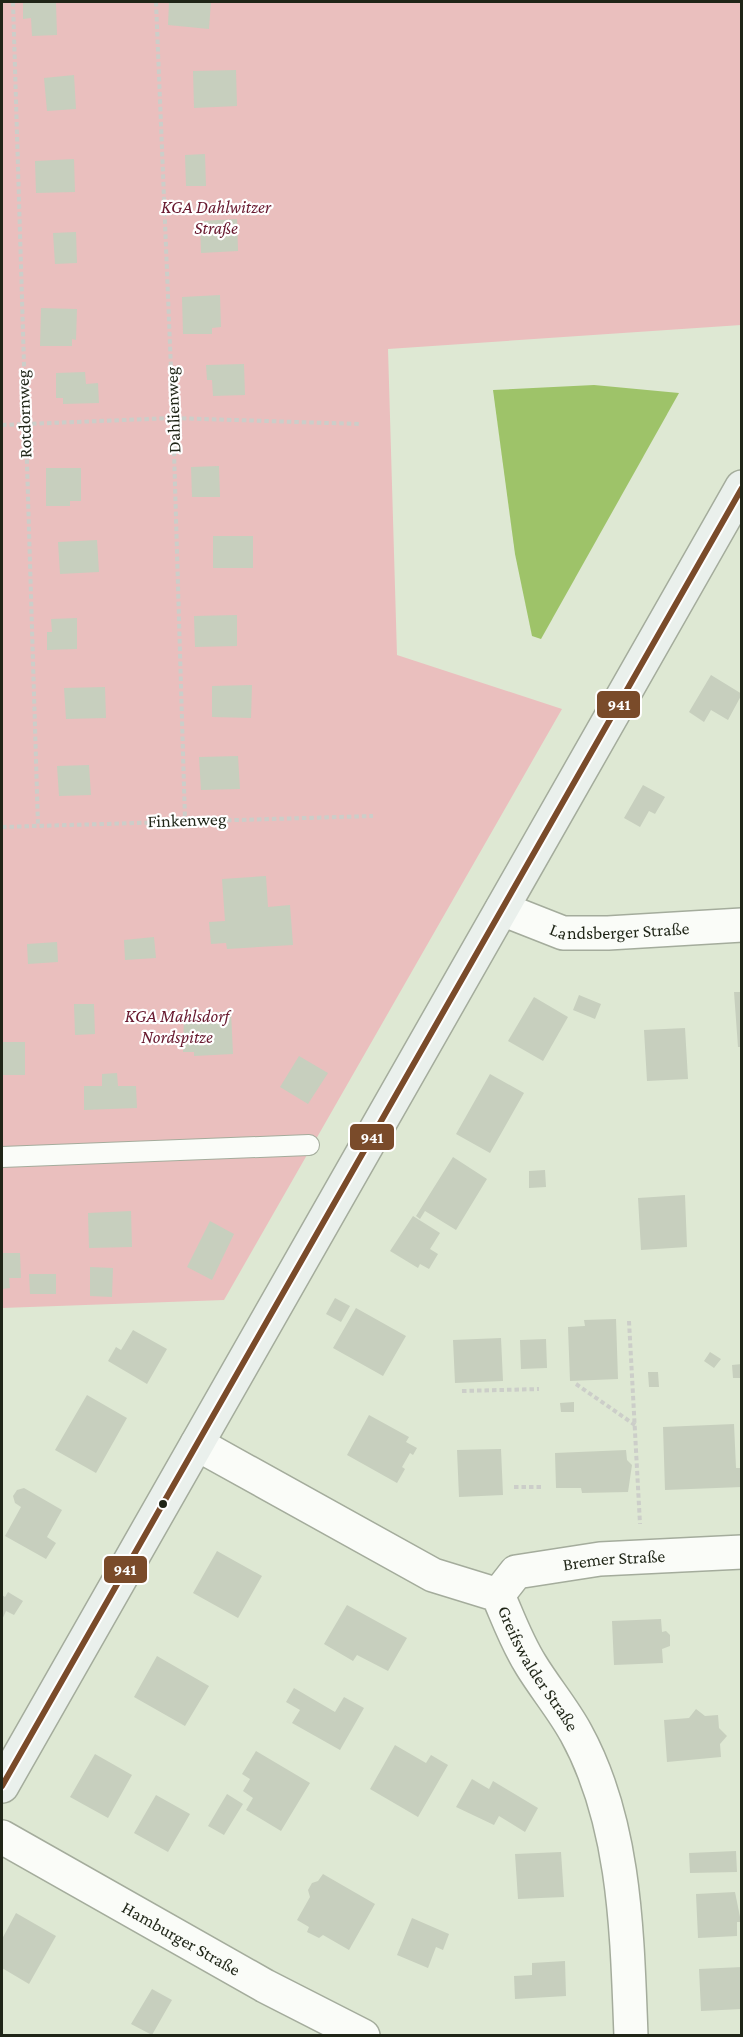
<svg xmlns="http://www.w3.org/2000/svg" width="743" height="2037" viewBox="0 0 743 2037" font-family="'Crimson Pro',serif">
<style>
.green{fill:#eabfbe}
.water{fill:#9ec369}
.building{fill:#c7cfbe}
.lines{fill:none;stroke-linecap:round;stroke-linejoin:round}
.lane-casing{stroke:#a4ac9c;stroke-width:22}
.street-casing{stroke:#a4ac9c;stroke-width:36}
.secondary-casing{stroke:#a4ac9c;stroke-width:36}
.path{stroke:#cccec9;stroke-width:4;stroke-dasharray:4.5 3;stroke-linecap:butt}
.lane{stroke:#fafcf8;stroke-width:20}
.street{stroke:#fafcf8;stroke-width:33}
.secondary{stroke:#eaf0ec;stroke-width:33}
.bus-1-casing{stroke:#fff;stroke-width:10}
.bus-1{stroke:#7a4b2a;stroke-width:6}
.bus-dot{fill:#1f2517;stroke:#fff;stroke-width:2}
.labels{text-anchor:middle;stroke-width:4.5;stroke-linejoin:round;paint-order:stroke}
.park-label{font-size:18px;font-style:italic;fill:#68192f;stroke:#fff}
.street-label{font-size:18px;fill:#1f2517;stroke:#fff}
.line-badge{stroke:#fff;stroke-width:2}
.badge-label{font-size:16px;text-anchor:middle;font-weight:bold;fill:#fff}
</style>
<rect width="100%" height="100%" fill="#dee8d3"/>
<path class="green" d="M2,2H741V325L388,349L397,655L562,709L224,1300L2,1308Z"/>
<path class="water" d="M594,385L679,393L541,639L532,636L515,554L493,390Z"/>
<path class="building" d="M23,2L56,3L57,35L32,36L31,18L23,19Z
M169,2H211L209,29L168,25Z
M236,70L237,106L194,108L193,71Z
M74,75L76,109L47,111L44,78Z
M205,154L206,186H186L185,155Z
M74,159L75,192L36,193L35,161Z
M237,219L238,251L201,253L200,221Z
M76,232L77,263L55,264L53,233Z
M220,295L221,327L212,328V334H183L182,297Z
M41,308L77,309L76,340L72,339V346H40Z
M244,364L245,395L213,396L212,380H207L206,365Z
M85,372L86,384L98,383L99,403L63,404V398H56V373Z
M219,466L220,497H192L191,467Z
M46,468H81V501H70V506H46Z
M213,536H253V568H213Z
M97,540L99,572L60,574L58,542Z
M237,615V646L195,647L194,616Z
M77,618V649L47,650V632H52L51,619Z
M711,675L742,694L728,720L711,710L704,722L689,712Z
M252,685L251,718L212,717V686Z
M105,687L106,718L66,719L64,688Z
M238,756L240,789L201,790L199,757Z
M89,765L91,795L59,796L57,766Z
M643,785L665,797L655,814L649,811L640,827L624,818Z
M266,876L268,907L290,905L293,945L227,949L226,943L211,944L209,922L225,921L222,879Z
M154,937L156,958L125,960L124,940Z
M57,942L58,962L28,964L27,944Z
M734,992H742V1047H738Z
M579,995L601,1004L595,1019L573,1010Z
M534,997L568,1017L543,1061L508,1041Z
M74,1004H94L95,1034L75,1035Z
M231,1012L233,1054L194,1056V1052H183L184,1013Z
M685,1028L688,1079L647,1081L644,1030Z
M2,1042H25V1075H2Z
M299,1056L328,1073L308,1104L280,1087Z
M117,1073L118,1086H136L137,1108L84,1110V1086H102V1074Z
M490,1074L524,1093L490,1153L456,1134Z
M453,1157L487,1179L456,1230L425,1211L420,1219L416,1216Z
M545,1170L546,1187L529,1188V1171Z
M685,1195L687,1247L641,1250L638,1198Z
M131,1211L132,1247L89,1248L88,1213Z
M413,1216L440,1233L430,1249L438,1254L429,1269L420,1264L418,1268L390,1251Z
M210,1221L234,1234L212,1280L187,1267Z
M2,1253H20L21,1278H9L10,1288L2,1289Z
M90,1267L113,1268L112,1297L90,1296Z
M29,1274H56V1294H30Z
M335,1298L350,1306L341,1322L326,1314Z
M356,1308L406,1336L383,1376L333,1348Z
M616,1319L618,1379L570,1381L568,1327L585,1326L584,1320Z
M133,1330L167,1349L147,1384L108,1361L116,1347L121,1350Z
M501,1338L503,1381L455,1383L453,1340Z
M546,1339L547,1368L521,1369L520,1340Z
M710,1352L721,1359L714,1368L704,1361Z
M742,1364V1378H733L732,1365Z
M648,1372H658L659,1387H649Z
M87,1395L127,1418L96,1473L55,1450Z
M574,1402V1412H561L560,1403Z
M369,1415L409,1437L406,1442L417,1448L413,1455L410,1453L402,1467L405,1469L397,1483L347,1455Z
M734,1424L736,1468H742V1487L665,1490L663,1427Z
M501,1449L503,1495L459,1497L457,1450Z
M626,1450L627,1460L632,1465L628,1492L582,1493L581,1488H556L555,1453Z
M24,1488L62,1510L47,1537L56,1543L46,1559L5,1536L21,1507L15,1503L13,1496L17,1490Z
M217,1551L262,1576L238,1618L193,1593Z
M8,1592L23,1601L14,1615L6,1611L2,1620V1595L5,1597Z
M347,1605L407,1638L388,1671L357,1655L353,1661L324,1644Z
M661,1619L662,1632L666,1631L670,1635V1646L662,1649L663,1663L614,1665L612,1621Z
M157,1656L209,1686L185,1726L134,1697Z
M294,1688L335,1712L344,1697L364,1708L340,1750L292,1723L300,1710L286,1702Z
M696,1709L705,1716L718,1715L719,1728L727,1736L720,1744L721,1757L667,1762L664,1720L689,1718Z
M395,1745L426,1763L431,1755L448,1765L418,1817L370,1789Z
M256,1751L310,1783L281,1831L246,1810L253,1798L243,1791L250,1779L242,1774Z
M95,1754L132,1775L108,1818L70,1797Z
M472,1779L489,1789L493,1781L538,1808L525,1832L499,1816L494,1825L456,1807Z
M227,1794L243,1804L224,1835L208,1826Z
M156,1795L190,1814L168,1852L134,1833Z
M736,1851L737,1872L690,1873L689,1853Z
M561,1852L564,1897L518,1899L515,1854Z
M323,1874L375,1904L349,1950L323,1935L319,1938L307,1932L309,1927L297,1920L310,1897L308,1890L312,1883L318,1881Z
M735,1892L741,1922H737V1936L698,1938L696,1894Z
M16,1913L56,1936L29,1984L2,1968V1939Z
M412,1918L449,1934L443,1950L436,1947L428,1968L397,1955Z
M565,1961L566,1996L515,1999L514,1976L532,1975V1963Z
M742,1967V2009L701,2011L699,1969Z
M152,1989L172,2000L152,2035L131,2024Z"/>
<g class="lines">
<defs>
<path id="lane" d="M2,1157L309,1145"/>
<g id="street">
<path id="s1" d="M502,909L563,933H608L742,925"/>
<path id="s2" d="M197,1444L433,1575L498,1595C508,1618 517,1643 531,1665C545,1688 563,1709 576,1733C626,1824 627,1935 631,2036"/>
<path id="s3" d="M498,1595L516,1572L600,1559L742,1552"/>
<path id="s4" d="M2,1837L265,1986L363,2036"/>
</g>
<path id="secondary" d="M2,1786L742,487"/>
</defs>
<use href="#lane" class="lane-casing"/>
<use href="#street" class="street-casing"/>
<use href="#secondary" class="secondary-casing"/>
<path class="path" d="M13,2L38,826
M156,2L173,418L185,820
M2,425L173,418L359,424
M2,827L373,816
M629,1321L640,1524
M576,1384L635,1425
M462,1391L539,1389
M514,1487H542"/>
<use href="#lane" class="lane"/>
<use href="#street" class="street"/>
<use href="#secondary" class="secondary"/>
<defs>
<path id="bus-1" d="M2,1786L742,488"/>
</defs>
<use href="#bus-1" class="bus-1-casing"/>
<use href="#bus-1" class="bus-1"/>
</g>
<circle class="bus-dot" cx="163" cy="1504" r="5"/>
<g class="labels">
<g class="park-label">
<text x="216" y="213">KGA Dahlwitzer<tspan x="216" dy="21">Straße</tspan></text>
<text x="177" y="1022">KGA Mahlsdorf<tspan x="177" dy="21">Nordspitze</tspan></text>
</g>
<g class="street-label">
<text transform="translate(173 410) rotate(-92)" y="6">Dahlienweg</text>
<text transform="translate(24 414) rotate(-92)" y="6">Rotdornweg</text>
<text transform="translate(187 820) rotate(-2)" y="6">Finkenweg</text>
<text dy="6" stroke="none"><textPath href="#s1" startOffset="122">Landsberger Straße</textPath></text>
<text dy="6" stroke="none"><textPath href="#s3" startOffset="128">Bremer Straße</textPath></text>
<text dy="6" stroke="none"><textPath href="#s2" startOffset="422">Greifswalder Straße</textPath></text>
<text dy="6" stroke="none"><textPath href="#s4" startOffset="206">Hamburger Straße</textPath></text>
</g>
</g>
<g class="line-badge">
<rect x="596" y="690" width="45" height="29" rx="6" fill="#7a4b2a"/>
<rect x="349" y="1123" width="46" height="28" rx="6" fill="#7a4b2a"/>
<rect x="103" y="1555" width="45" height="29" rx="6" fill="#7a4b2a"/>
</g>
<g class="badge-label">
<text x="619" y="710">941</text>
<text x="372" y="1143">941</text>
<text x="125" y="1575">941</text>
</g>
<rect width="743" height="2037" fill="none" stroke="#1f2517" stroke-width="6"/>
</svg>
